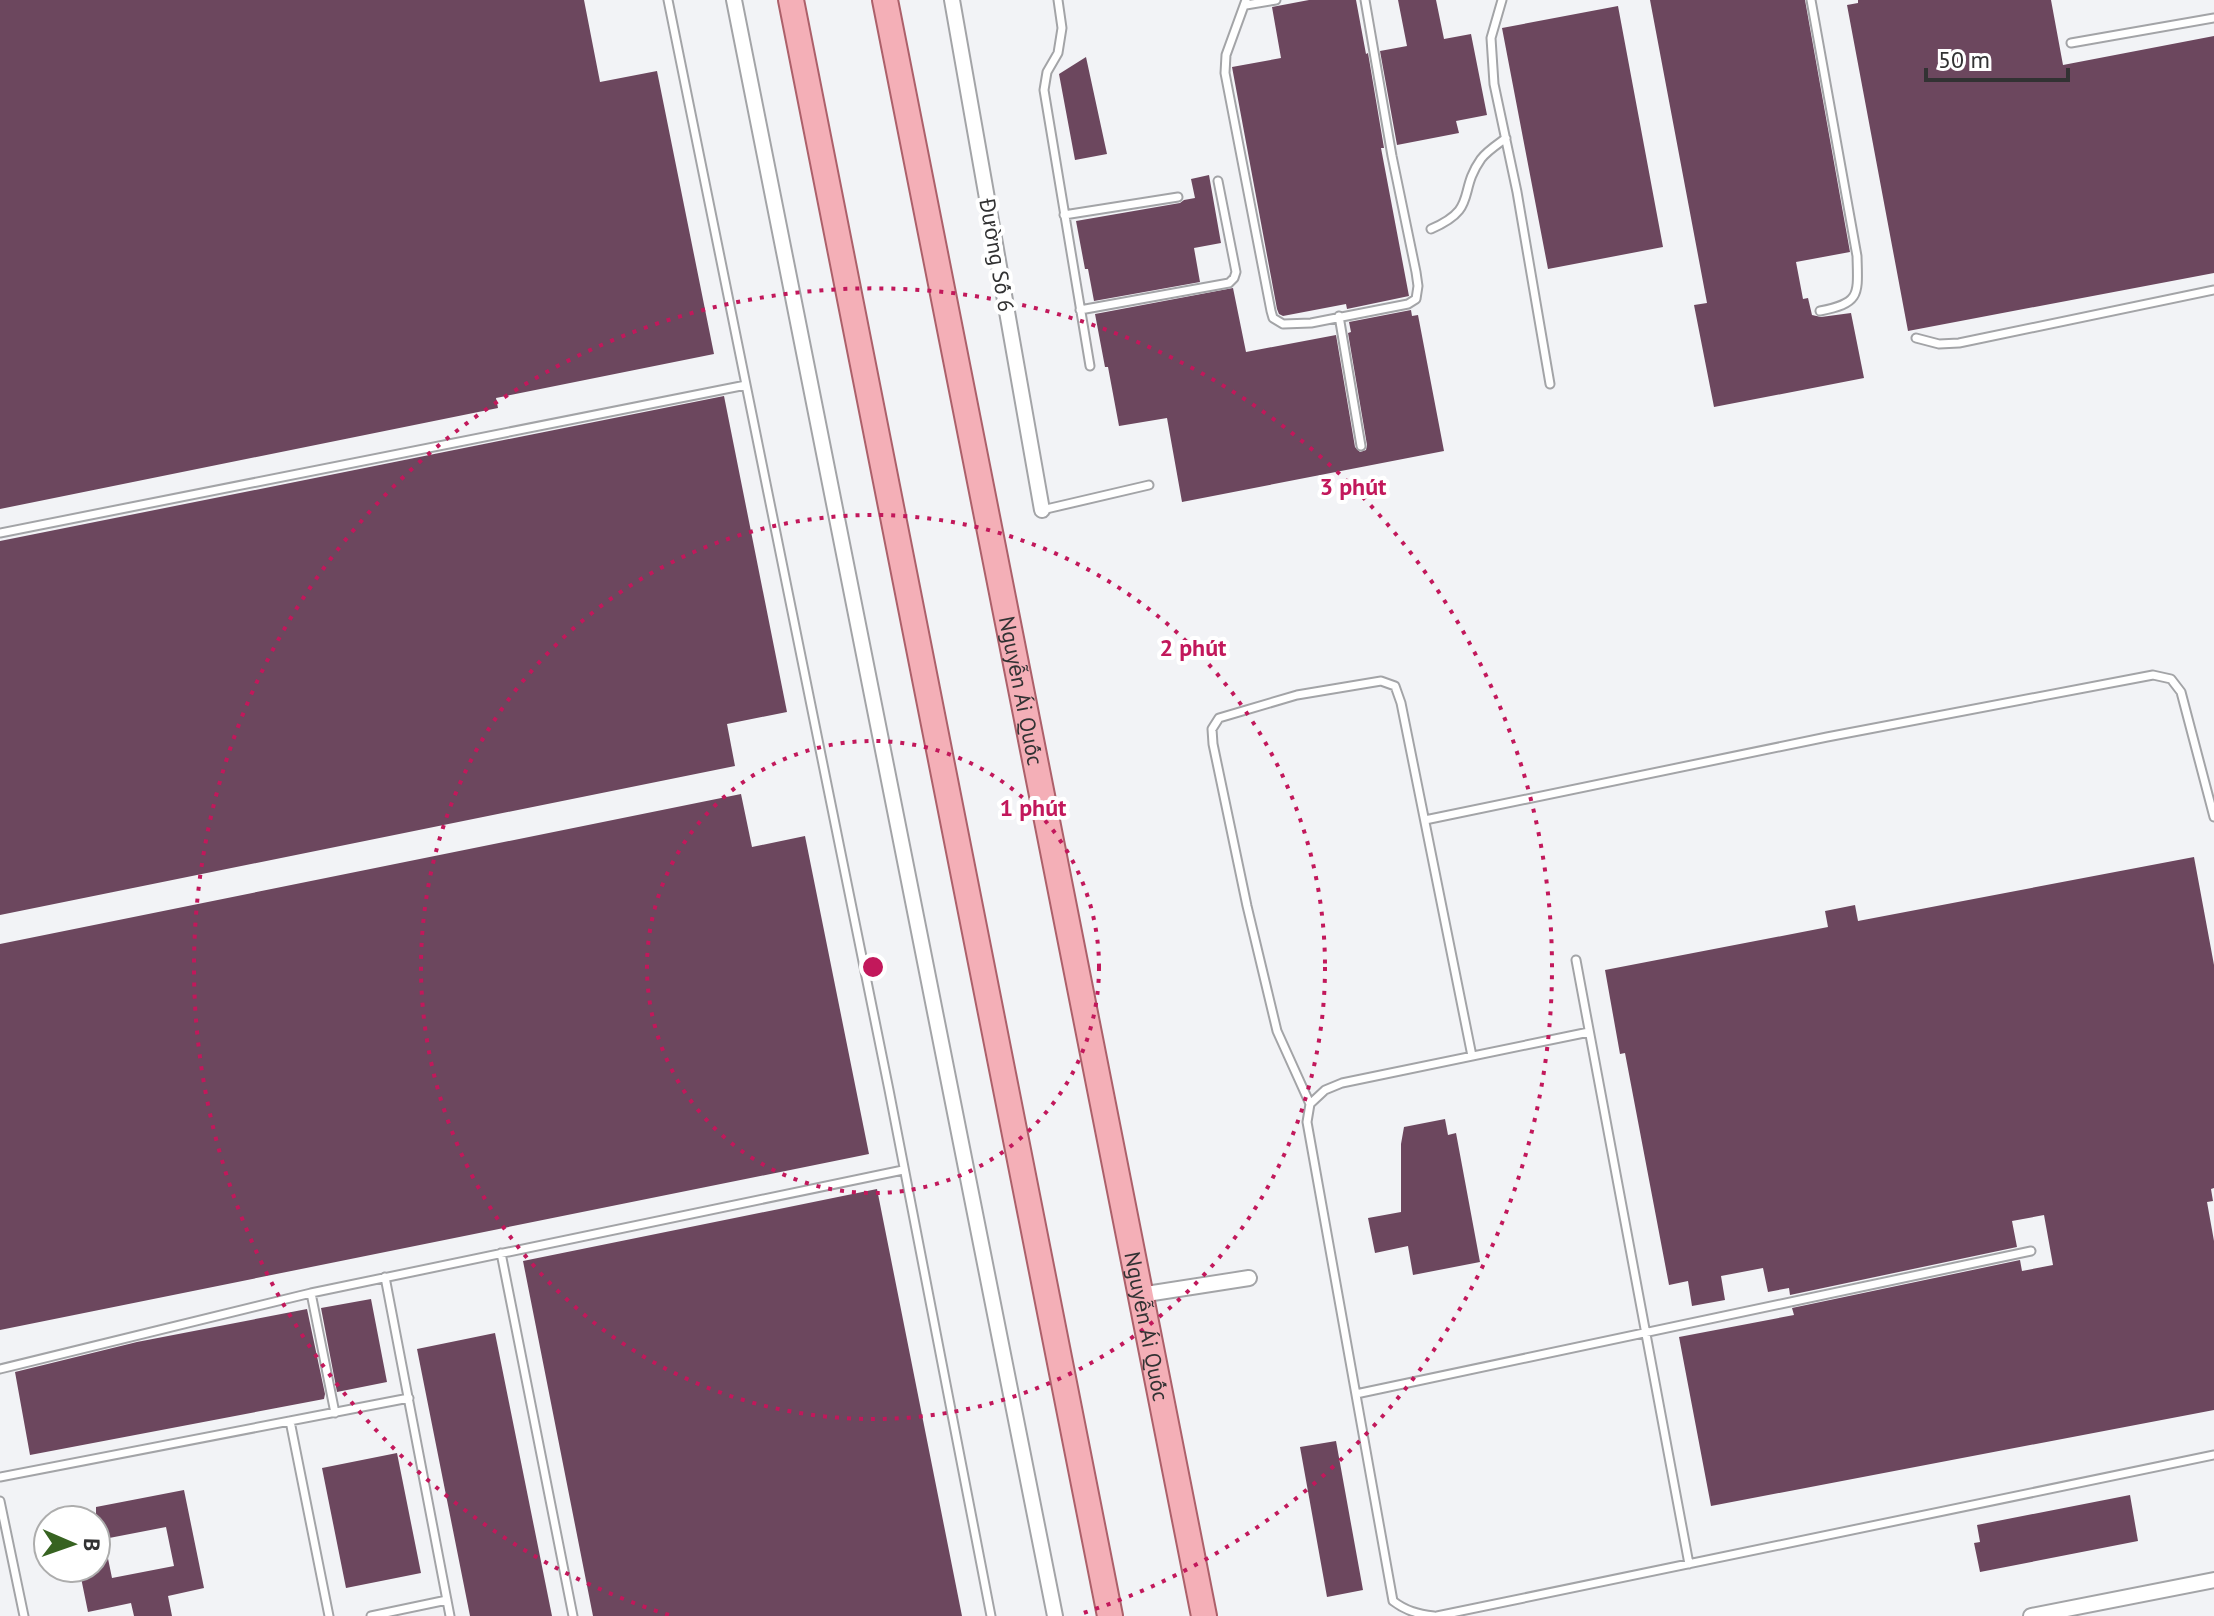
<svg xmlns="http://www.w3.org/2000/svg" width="2214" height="1616" viewBox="0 0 2214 1616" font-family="'PT Sans',sans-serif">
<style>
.building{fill:#6c475e;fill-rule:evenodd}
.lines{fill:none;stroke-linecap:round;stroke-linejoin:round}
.service-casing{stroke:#a3a4a7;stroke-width:11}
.minor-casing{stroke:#a3a4a7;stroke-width:18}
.primary-casing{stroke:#ac606a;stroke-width:28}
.service{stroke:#fff;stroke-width:7}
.minor{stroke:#fff;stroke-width:14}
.primary{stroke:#f4afb7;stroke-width:24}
.ring{fill:none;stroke:#c2185b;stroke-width:4;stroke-dasharray:4 8}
.labels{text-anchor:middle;stroke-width:8;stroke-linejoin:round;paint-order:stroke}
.street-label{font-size:22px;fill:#323233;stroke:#fff}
.centre{fill:#c2185b;stroke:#fff;stroke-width:4}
.ring-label{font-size:24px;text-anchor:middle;font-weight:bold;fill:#c2185b;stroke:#fff;stroke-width:8;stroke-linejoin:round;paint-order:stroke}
</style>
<rect width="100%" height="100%" fill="#f2f3f6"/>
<path class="building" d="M0,0H584L600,82L657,71L714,354L496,398L498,408L0,509Z
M1309,0H1356L1366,54L1368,53L1384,148H1381L1409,296L1347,309L1346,304L1283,316L1279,314L1277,309L1232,67L1281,58L1272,7Z
M1398,0H1436L1444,39L1471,34L1487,115L1456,121L1459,133L1397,145L1380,51L1407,46Z
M1650,0H1805L1850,252L1796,262L1803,299L1808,298L1812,315L1821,317L1851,313L1864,378L1714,407L1694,305L1707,303Z
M1858,0H2051L2063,65L2214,36V273L1908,331L1847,5L1858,3Z
M1618,6L1663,247L1548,269L1502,28Z
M1086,57L1107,154L1075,160L1059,74Z
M1209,175L1221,243L1194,248L1200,282L1094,301L1088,269H1085L1076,221L1180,203L1184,200L1195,198L1191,179Z
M1233,288L1246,352L1336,335L1355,447L1360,452L1366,450L1367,445L1348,333L1351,332L1349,322L1411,310L1412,316L1418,315L1444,451L1182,502L1167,418L1119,426L1108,367H1105L1095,314Z
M724,396L787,712L727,724L735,766L0,915V541Z
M741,794L752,847L805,836L869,1154L0,1330V944Z
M2194,857L2214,965V1188L2211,1189L2213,1201L2207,1202L2214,1241V1410L1711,1506L1679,1337L1794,1315L1792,1308L2020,1260L2022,1271L2053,1265L2044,1215L2012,1221L2017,1247L1790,1295L1789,1288L1768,1292L1763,1268L1721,1276L1725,1300L1692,1306L1688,1281L1669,1285L1625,1053L1620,1054L1605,970L1828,927L1825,911L1855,905L1858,921Z
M1445,1119L1448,1135L1456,1133L1480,1262L1413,1275L1408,1246L1375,1253L1368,1218L1401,1212V1144L1404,1127Z
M877,1189L962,1616H593L523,1261Z
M371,1299L387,1382L337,1392L321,1308Z
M307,1309L325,1394L324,1399L30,1455L15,1372L137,1342Z
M495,1333L552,1616H470L417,1349Z
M1336,1441L1363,1590L1327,1597L1300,1447Z
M397,1453L421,1573L346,1588L322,1468Z
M184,1490L204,1588L168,1596L172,1616H134L131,1603L88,1612L79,1568H96V1507ZM166,1527L174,1566L112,1578L104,1539Z
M2130,1495L2138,1541L1980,1572L1974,1543L1980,1542L1977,1525Z"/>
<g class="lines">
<defs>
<path id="service" d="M668,0L889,1090L991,1616
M1058,0L1062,28L1058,53L1047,72L1044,90L1090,366
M1246,0L1226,55L1225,73L1271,311L1273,318L1283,324L1311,323L1408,304L1416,299L1418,286L1416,272L1392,156L1365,0
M1502,0L1491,38L1494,84L1517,192L1550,384
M1811,0L1857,256C1858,295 1861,303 1820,311
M1246,5L1276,0
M2071,43L2214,18
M1064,215L1178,197
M1431,229C1479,208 1457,193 1481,159C1487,151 1498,144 1506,138
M1080,310L1229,283L1234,278L1236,272L1218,181
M1339,316L1361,446
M1916,338L1939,344L1959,343L2214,290
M1042,510L1149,485
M0,533L746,385
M1425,820L1827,737L2153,675L2171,679L2181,692L2214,817
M1576,960L1689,1564
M1310,1104L1277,1031L1247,906L1213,744L1212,729L1219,718L1297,695L1381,681L1395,686L1401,703L1472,1056
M501,1253L573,1616
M385,1277L450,1616
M311,1293L335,1413
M0,1369L311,1293L903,1170
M1356,1394L2031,1251
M290,1421L329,1616
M0,1477L409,1398
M0,1501L24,1616
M371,1616L447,1600
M1434,1616C1418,1614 1406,1611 1393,1601L1307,1122L1310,1104L1325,1090L1342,1083L1589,1032
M1437,1616L2214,1455"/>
<path id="minor" d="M734,0L1055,1616
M952,0L1042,510
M1140,1295L1249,1278
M2031,1616L2214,1580"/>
<g id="primary">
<path d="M791,0L1110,1616"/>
<path id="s1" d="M885,0L1204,1616"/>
</g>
</defs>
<use href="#service" class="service-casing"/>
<use href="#minor" class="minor-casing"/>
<use href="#primary" class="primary-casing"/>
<use href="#service" class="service"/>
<use href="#minor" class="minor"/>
<use href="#primary" class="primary"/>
</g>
<g class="ring">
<circle cx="873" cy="967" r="226"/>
<circle cx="873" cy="967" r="452"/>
<path d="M669 1615A679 679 0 1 1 1077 1615"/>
</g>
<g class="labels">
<g class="street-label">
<text transform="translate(997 255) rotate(80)" y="8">Đường Số 6</text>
<text dy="8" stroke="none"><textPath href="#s1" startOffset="704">Nguyễn Ái Quốc</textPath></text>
<text dy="8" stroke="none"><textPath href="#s1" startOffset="1352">Nguyễn Ái Quốc</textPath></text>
</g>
</g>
<circle cx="873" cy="967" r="12" class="centre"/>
<g class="ring-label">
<text x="1353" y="495">3 phút</text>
<text x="1193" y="656">2 phút</text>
<text x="1033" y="816">1 phút</text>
</g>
<g transform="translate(72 1544) rotate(92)"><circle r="38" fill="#ffffff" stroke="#adadad" stroke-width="2"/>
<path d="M0-6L14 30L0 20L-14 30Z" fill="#376321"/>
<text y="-12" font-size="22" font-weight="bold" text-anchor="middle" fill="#323233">B</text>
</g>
<path d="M1926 68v12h142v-12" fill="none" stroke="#323233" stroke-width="4"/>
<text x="1938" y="68" font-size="24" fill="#323233" stroke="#ffffff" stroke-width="6" paint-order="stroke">50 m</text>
</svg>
